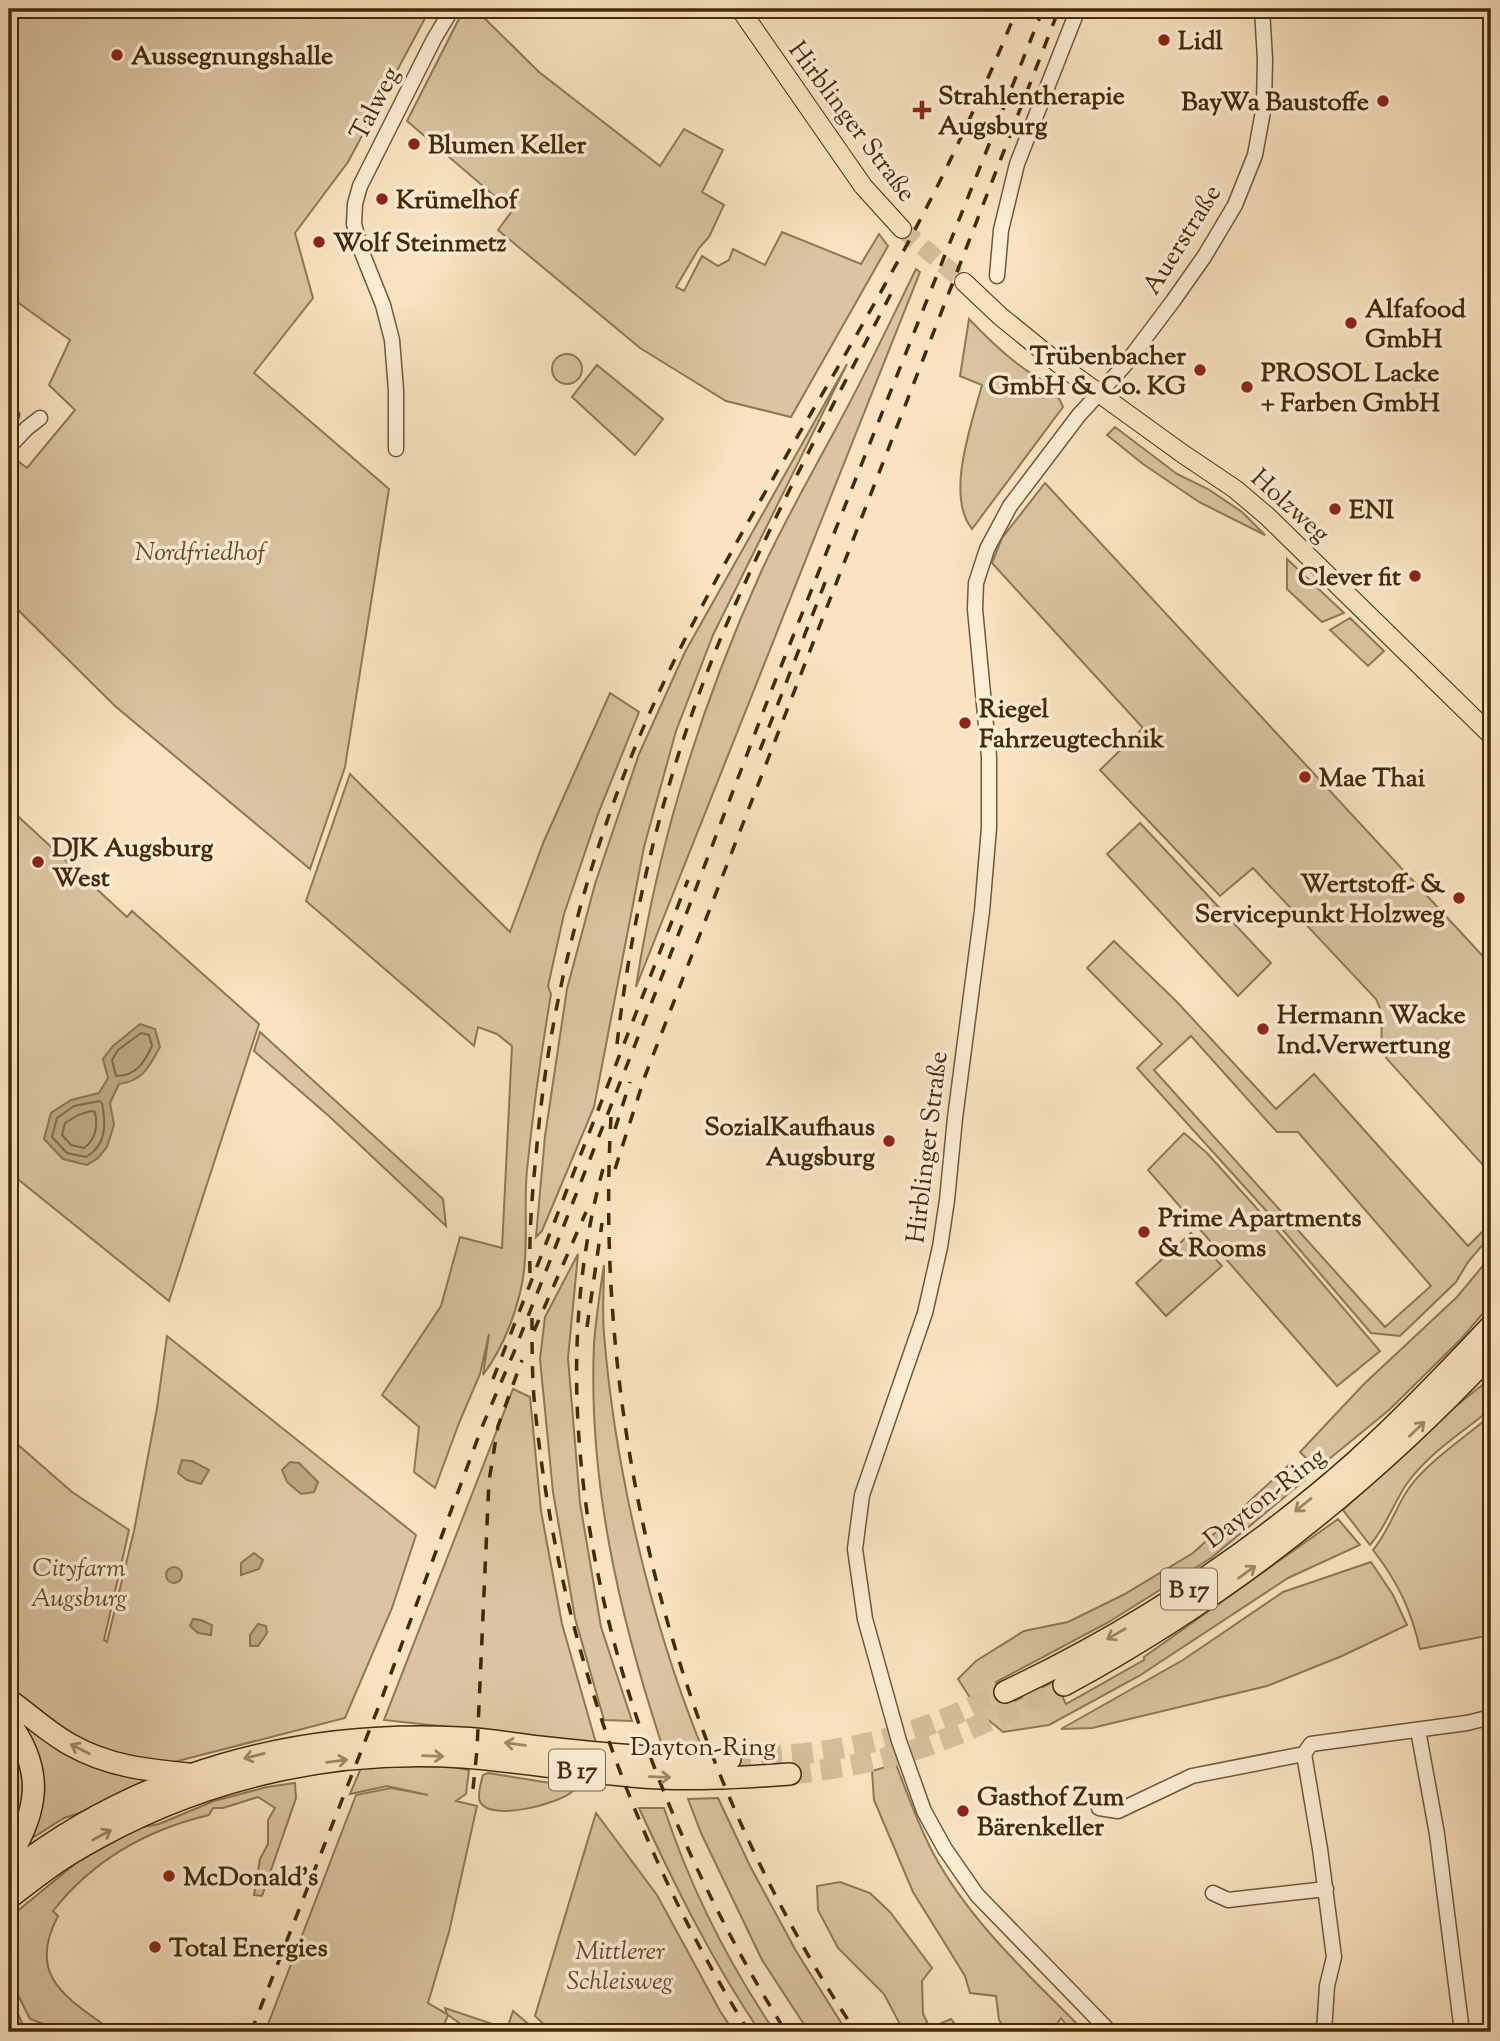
<svg xmlns="http://www.w3.org/2000/svg" width="1500" height="2041" viewBox="0 0 1500 2041" font-family="'Sorts Mill Goudy',serif">
<style>
.green{fill:#dac4a1;stroke:#8e7854;stroke-width:2;fill-rule:evenodd}
.water{fill:#bba481;stroke:#8b7451;stroke-width:2}
.lines{fill:none;stroke-linecap:round;stroke-linejoin:round}
.shore{stroke:#7f6844;stroke-width:2}
.major-tunnel{stroke:#d5be9b;stroke-width:18;stroke-dasharray:18 9;stroke-linecap:butt}
.highway-tunnel{stroke:#d5be9b;stroke-width:21;stroke-dasharray:21 10;stroke-linecap:butt}
.minor-casing{stroke:#705936;stroke-width:17}
.major-casing{stroke:#432b08;stroke-width:20}
.highway-casing{stroke:#432b08;stroke-width:24}
.minor{stroke:#fbedd6;stroke-width:14}
.major{stroke:#f9e3c0;stroke-width:18}
.highway{stroke:#f9e3c0;stroke-width:21}
.rail{stroke:#432b08;stroke-width:3.5;stroke-dasharray:12 12;stroke-linecap:butt}
.oneway{stroke:#9e8764}
.poi-dot{fill:#8f2418;stroke:#fbedd6;stroke-width:2.5}
.labels{text-anchor:middle;stroke-width:7;stroke-linejoin:round;paint-order:stroke}
.shield{fill:#fbedd6;stroke:#7a6546;stroke-width:2}
.shield-label{font-size:24px;font-weight:bold;fill:#432b08}
.poi-label{font-size:26px;font-weight:bold;fill:#432b08;stroke:#fbedd6;text-anchor:start}
.street-label{font-size:26px;fill:#432b08;stroke:#fbedd6}
.park-label{font-size:26px;font-style:italic;fill:#614a27;stroke:#fbedd6}
</style>
<rect width="100%" height="100%" fill="#f9e3c0"/>
<filter id="stains"><feTurbulence type="fractalNoise" baseFrequency=".00286" numOctaves="4"/><feColorMatrix values="0 0 0 0 .2 0 0 0 0 .09 0 0 0 0 .02 0 0 0 .5 -.17"/></filter>
<radialGradient id="worn" r=".72"><stop offset=".6" stop-color="#630" stop-opacity="0"/><stop offset="1" stop-color="#630" stop-opacity=".3"/></radialGradient>
<path class="green" d="M9,9H430L348,162L295,233L313,298L254,373L389,489L345,767L310,869L115,706L9,601V459L11,456L27,468L75,410L49,385L70,340L9,296Z
M464,9H475L539,72L660,166L684,129L723,150L702,192L724,205L709,237L699,248L676,287L684,291L702,256L718,266L729,260L733,249L765,265L782,232L861,264L879,234L888,246L791,417L726,401L674,369L640,348L498,230L512,211L407,121Z
M916,269L920,272L636,987C658,843 701,705 761,572C785,520 813,471 840,421C867,371 891,320 916,269Z
M969,319C995,346 1019,369 1053,386L1063,407L972,529C945,495 972,423 982,385L960,376Z
M552 369a15 15 0 1 1 30 0a15 15 0 1 1-30 0Z
M847,364L713,635L676,731L644,847L594,1107L542,1231L536,1237L545,1136L567,989L595,884L639,754L685,652Z
M597,365L663,419L635,455L572,397Z
M1115,427L1177,474L1208,489L1242,512L1265,535L1199,502L1143,464L1107,435Z
M1045,483L1491,965V1174L1387,1059C1376,1040 1387,1018 1376,999L1253,868L1220,896L1100,770L1143,728L992,563L1002,538Z
M1287,559L1344,613L1322,622L1287,589Z
M1350,618L1384,651L1368,666L1330,630Z
M610,693L639,712L598,814L564,914L548,986L551,994C541,1053 533,1111 527,1170C523,1210 530,1253 520,1293C513,1321 500,1352 483,1375L489,1334L480,1374L459,1423L435,1488L414,1472L419,1427L382,1395L441,1306L460,1237L502,1248L512,1046L497,1034L478,1027L474,1046L306,901L350,774L510,932L544,841Z
M9,808L127,917L132,911L259,1024L169,1301L9,1172Z
M1140,823L1271,963L1238,996L1107,854Z
M1114,941L1177,1002L1276,1109L1314,1074L1468,1246L1491,1223V1235L1468,1262L1456,1282L1400,1336L1371,1333L1270,1215L1137,1068L1162,1044L1087,968ZM1191,1036L1277,1132H1298L1431,1286L1385,1327L1154,1070Z
M260,1032L443,1199L446,1226L330,1117L254,1051Z
M1184,1133L1207,1153L1279,1233L1380,1351L1337,1386L1148,1170Z
M1191,1233L1222,1266L1166,1316L1136,1283Z
M578,1254L568,1358L580,1503L601,1627L632,1721L604,1720L575,1618L553,1492L540,1359L545,1317Z
M1491,1256V1304L1461,1339L1389,1410L1317,1469L1300,1452L1364,1384L1457,1297Z
M604,1265C604,1288 602,1311 604,1334C615,1469 650,1618 700,1743L661,1742C619,1614 588,1480 594,1344C596,1318 600,1291 604,1265Z
M167,1336L416,1535L392,1608L345,1718L174,1762L98,1753L9,1692V1437L72,1492L129,1530L104,1640L107,1642L134,1531L157,1408Z
M1491,1378V1409C1463,1432 1427,1454 1406,1485C1393,1504 1386,1527 1370,1545L1343,1510L1441,1418Z
M513,1389L530,1397L541,1511L562,1624L596,1743L384,1720Z
M1491,1415V1635L1420,1649C1411,1610 1398,1582 1373,1550C1389,1531 1395,1508 1409,1488C1426,1463 1467,1436 1491,1415Z
M1290,1464L1305,1480L1211,1558L1107,1623L996,1682L1007,1705L1055,1681L1066,1704L1144,1660V1657L1338,1519L1360,1545L1288,1578L1139,1676L1049,1725L1003,1732L980,1713L958,1679L976,1661L1024,1631L1068,1622L1123,1595L1193,1553Z
M1371,1562L1393,1595L1407,1625L1342,1656L1267,1686L1092,1728L1061,1729L1183,1660L1283,1592Z
M13,1718L160,1777L94,1808L64,1818L26,1842L33,1826Z
M9,1734L25,1776L24,1806L9,1840Z
M896,1764C907,1794 918,1824 933,1853C970,1922 1031,1977 1085,2032H1071L1061,2018L1052,2032H1007L999,2020L996,1996L970,1993L965,1976L913,1892L874,1800L872,1771Z
M416,1766L453,1767L469,1770L466,1794L456,1801L477,1806L449,1932L428,2003L447,2014L445,2008L507,2029L513,2011L538,2032H472L448,2015L441,2032H394L380,2027L378,2032H265L356,1795L391,1788L428,1795L387,1786L350,1794L361,1768Z
M488,1773L569,1786L573,1788V1791C559,1804 491,1822 480,1802C477,1795 481,1782 483,1775Z
M295,1783L296,1798L262,1896L254,1895L260,1859L268,1844V1820L275,1808L258,1797L223,1808H213L209,1815C146,1830 93,1860 53,1911L58,1916C25,1978 69,1999 114,2032H65L30,2019L9,1977V1918L76,1863L138,1828L159,1824L214,1801L267,1787Z
M718,1798L750,1866L796,1951L847,2032H809L762,1960L701,1833L688,1799Z
M639,1808H664C691,1890 727,1961 775,2032H760C712,1961 675,1886 639,1808Z
M596,1813L657,1895L720,2011L734,2032H552L535,2016Z
M840,1882L870,1893L890,1912L932,1968L922,1981L923,2014L930,2028L951,2019L961,2032H904L884,1994L838,1948L818,1910L817,1886Z
M9,1993L26,2032H17L9,2013Z"/>
<path class="water" d="M140,1024L155,1029L160,1047C149,1067 143,1081 119,1084L110,1103L114,1125L107,1147L98,1158L87,1165L63,1159L44,1139L51,1113L71,1100L99,1093L108,1078L103,1059L113,1046Z
M182,1460L192,1461L209,1470L201,1484L187,1480L178,1473Z
M290,1462L299,1463L318,1482L314,1492L301,1494L287,1482L282,1470Z
M254,1553L263,1560L259,1569L241,1575V1563Z
M166 1575a8 8 0 1 1 16 0a8 8 0 1 1-16 0Z
M193,1619L201,1620L212,1625L211,1635L198,1633L190,1626Z
M258,1624L266,1626L267,1633L258,1646H250V1635Z"/>
<g class="lines">
<path class="shore" d="M141,1033L149,1035L152,1046C144,1063 136,1076 116,1076L112,1060L118,1050Z
M99,1101L102,1103C106,1124 107,1145 86,1157L67,1153L52,1137L57,1118L74,1106Z
M91,1111L95,1112C98,1126 96,1139 84,1148L71,1145L62,1135L65,1123L78,1115Z"/>
<path class="major-tunnel" d="M902,229L964,282"/>
<path class="highway-tunnel" d="M730,1759C794,1756 859,1750 921,1728C949,1718 977,1705 1005,1692
M790,1774C836,1769 882,1761 926,1746C974,1730 1019,1706 1064,1685"/>
<defs>
<path id="minor" d="M997,276L1001,230L1017,164L1078,9
M9,413L12,415
M9,447L27,428L40,418
M396,449V390L392,340L383,305L361,250L354,224L355,204L360,186L434,39L452,9
M1481,725L1491,714
M1418,1730L1437,1834L1462,2032
M1099,1808L1118,1811L1192,1776L1304,1754
M1213,1893L1228,1900L1326,1889
M1110,2032L977,1895L945,1849L924,1811L899,1741L865,1619L855,1549L862,1495L925,1313L940,1247L947,1200L955,1118L982,911L989,828V757L975,609L976,583L987,549L1010,506L1079,415L1124,366L1173,301L1204,257L1235,205L1255,155L1264,106L1265,59L1262,9
M1324,2032L1327,1986L1334,1957L1320,1849L1304,1754L1311,1744L1467,1723L1491,1717"/>
<path id="major" d="M740,9L863,186L902,229
M964,282L1000,316L1064,368L1183,454L1235,489L1267,516L1491,735"/>
<path id="highway" d="M1064,1685C1225,1598 1366,1487 1491,1354
M1005,1692C1132,1632 1250,1555 1355,1462C1403,1419 1447,1373 1491,1326
M9,1700C30,1715 49,1733 71,1745C108,1766 146,1770 188,1774
M9,1722C44,1770 39,1809 9,1858
M9,1874C139,1772 297,1730 460,1738C487,1739 513,1744 539,1747C603,1754 666,1760 730,1759
M9,1898C31,1881 53,1863 78,1849C194,1780 328,1748 463,1757C519,1761 575,1771 631,1776C684,1781 737,1778 790,1774"/>
</defs>
<use href="#minor" class="minor-casing"/>
<use href="#major" class="major-casing"/>
<use href="#highway" class="highway-casing"/>
<use href="#minor" class="minor"/>
<use href="#major" class="major"/>
<use href="#highway" class="highway"/>
<path class="rail" d="M760,750L826,580
M617,1044C633,904 668,765 722,635C773,515 836,400 896,284
M611,1117C593,1437 678,1766 856,2032
M615,1129L630,1082
M603,1169C524,1456 633,1788 786,2032
M615,1169L645,1076L1059,9
M530,1273C529,1233 532,1195 536,1156C550,984 598,815 674,661C740,527 821,401 893,270C940,186 981,98 1017,9
M532,1318C532,1345 532,1372 534,1398C555,1624 629,1840 749,2032
M587,1327L602,1223
M534,1331L586,1212
M493,1379L688,880
M473,1789L477,1750L489,1481L498,1426L522,1360
M251,2032L380,1703L482,1427L514,1352L677,938L770,694L1043,9"/>
</g>
<defs><path id="oneway-shaft" d="M-6 0H5M1.5-3L5.5 0L1.5 3" fill="none" stroke-width="1.6" stroke-linecap="round" stroke-linejoin="round" transform="scale(1.75)"/></defs>
<g class="oneway">
<use href="#oneway-shaft" transform="translate(1417 1429) rotate(-44)"/>
<use href="#oneway-shaft" transform="translate(1303 1505) rotate(141)"/>
<use href="#oneway-shaft" transform="translate(1247 1572) rotate(-36)"/>
<use href="#oneway-shaft" transform="translate(1116 1634) rotate(150)"/>
<use href="#oneway-shaft" transform="translate(515 1744) rotate(-173)"/>
<use href="#oneway-shaft" transform="translate(80 1749) rotate(-153)"/>
<use href="#oneway-shaft" transform="translate(254 1756) rotate(166)"/>
<use href="#oneway-shaft" transform="translate(433 1756) rotate(2)"/>
<use href="#oneway-shaft" transform="translate(337 1761) rotate(-8)"/>
<use href="#oneway-shaft" transform="translate(660 1777) rotate(2)"/>
<use href="#oneway-shaft" transform="translate(102 1835) rotate(-29)"/>
</g>
<g class="poi-dot">
<circle cx="1164" cy="40" r="7"/>
<circle cx="117" cy="55" r="7"/>
<circle cx="1383" cy="101" r="7"/>
<path d="M918.5 99.5h7v7h7v7h-7v7h-7v-7h-7v-7h7z"/>
<circle cx="414" cy="144" r="7"/>
<circle cx="382" cy="199" r="7"/>
<circle cx="319" cy="242" r="7"/>
<circle cx="1351" cy="323" r="7"/>
<circle cx="1200" cy="370" r="7"/>
<circle cx="1247" cy="387" r="7"/>
<circle cx="1335" cy="509" r="7"/>
<circle cx="1415" cy="576" r="7"/>
<circle cx="965" cy="723" r="7"/>
<circle cx="1305" cy="777" r="7"/>
<circle cx="38" cy="862" r="7"/>
<circle cx="1459" cy="898" r="7"/>
<circle cx="1263" cy="1029" r="7"/>
<circle cx="889" cy="1141" r="7"/>
<circle cx="1144" cy="1232" r="7"/>
<circle cx="963" cy="1811" r="7"/>
<circle cx="169" cy="1876" r="7"/>
<circle cx="155" cy="1947" r="7"/>
</g>
<g class="labels">
<g class="shield">
<rect x="1161" y="1568.5" width="56" height="41" rx="5"/>
<rect x="549" y="1749.5" width="56" height="41" rx="5"/>
</g>
<g class="shield-label">
<text x="1189" y="1597">B 17</text>
<text x="577" y="1778">B 17</text>
</g>
<g class="poi-label">
<text x="1178" y="49">Lidl</text>
<text x="131" y="64">Aussegnungshalle</text>
<text x="938" y="104">Strahlentherapie<tspan x="938" dy="30">Augsburg</tspan></text>
<text x="1369" y="110" text-anchor="end">BayWa Baustoffe</text>
<text x="428" y="153">Blumen Keller</text>
<text x="396" y="208">Krümelhof</text>
<text x="333" y="251">Wolf Steinmetz</text>
<text x="1365" y="317">Alfafood<tspan x="1365" dy="30">GmbH</tspan></text>
<text x="1186" y="364" text-anchor="end">Trübenbacher<tspan x="1186" dy="30">GmbH &amp; Co. KG</tspan></text>
<text x="1261" y="381">PROSOL Lacke<tspan x="1261" dy="30">+ Farben GmbH</tspan></text>
<text x="1349" y="518">ENI</text>
<text x="1401" y="585" text-anchor="end">Clever fit</text>
<text x="979" y="717">Riegel<tspan x="979" dy="30">Fahrzeugtechnik</tspan></text>
<text x="1319" y="786">Mae Thai</text>
<text x="52" y="856">DJK Augsburg<tspan x="52" dy="30">West</tspan></text>
<text x="1445" y="892" text-anchor="end">Wertstoff- &amp;<tspan x="1445" dy="30">Servicepunkt Holzweg</tspan></text>
<text x="1277" y="1023">Hermann Wacke<tspan x="1277" dy="30">Ind.Verwertung</tspan></text>
<text x="875" y="1135" text-anchor="end">SozialKaufhaus<tspan x="875" dy="30">Augsburg</tspan></text>
<text x="1158" y="1226">Prime Apartments<tspan x="1158" dy="30">&amp; Rooms</tspan></text>
<text x="977" y="1805">Gasthof Zum<tspan x="977" dy="30">Bärenkeller</tspan></text>
<text x="183" y="1885">McDonald's</text>
<text x="169" y="1956">Total Energies</text>
</g>
<g class="street-label">
<text transform="translate(374 103) rotate(-63)" y="9">Talweg</text>
<text transform="translate(853 121) rotate(53)" y="9">Hirblinger Straße</text>
<text transform="translate(1181 239) rotate(-58)" y="9">Auerstraße</text>
<text transform="translate(1291 505) rotate(42)" y="9">Holzweg</text>
<text transform="translate(926 1147) rotate(-83)" y="9">Hirblinger Straße</text>
<text transform="translate(1264 1497) rotate(-38)" y="9">Dayton-Ring</text>
<text x="703" y="1755">Dayton-Ring</text>
</g>
<g class="park-label">
<text x="200" y="560">Nordfriedhof</text>
<text x="79" y="1576">Cityfarm<tspan x="79" dy="30">Augsburg</tspan></text>
<text x="620" y="1959">Mittlerer<tspan x="620" dy="30">Schleisweg</tspan></text>
</g>
</g>
<rect width="1500" height="2041" fill="none" stroke="#f9e3c0" stroke-width="35"/>
<rect x="10" y="10" width="1479" height="2020" fill="none" stroke="#432b08" stroke-width="3.5"/>
<rect x="18" y="18" width="1465" height="2006" fill="none" stroke="#432b08" stroke-width="2"/>
<rect width="100%" height="100%" filter="url(#stains)"/>
<rect width="100%" height="100%" fill="url(#worn)"/>
</svg>
